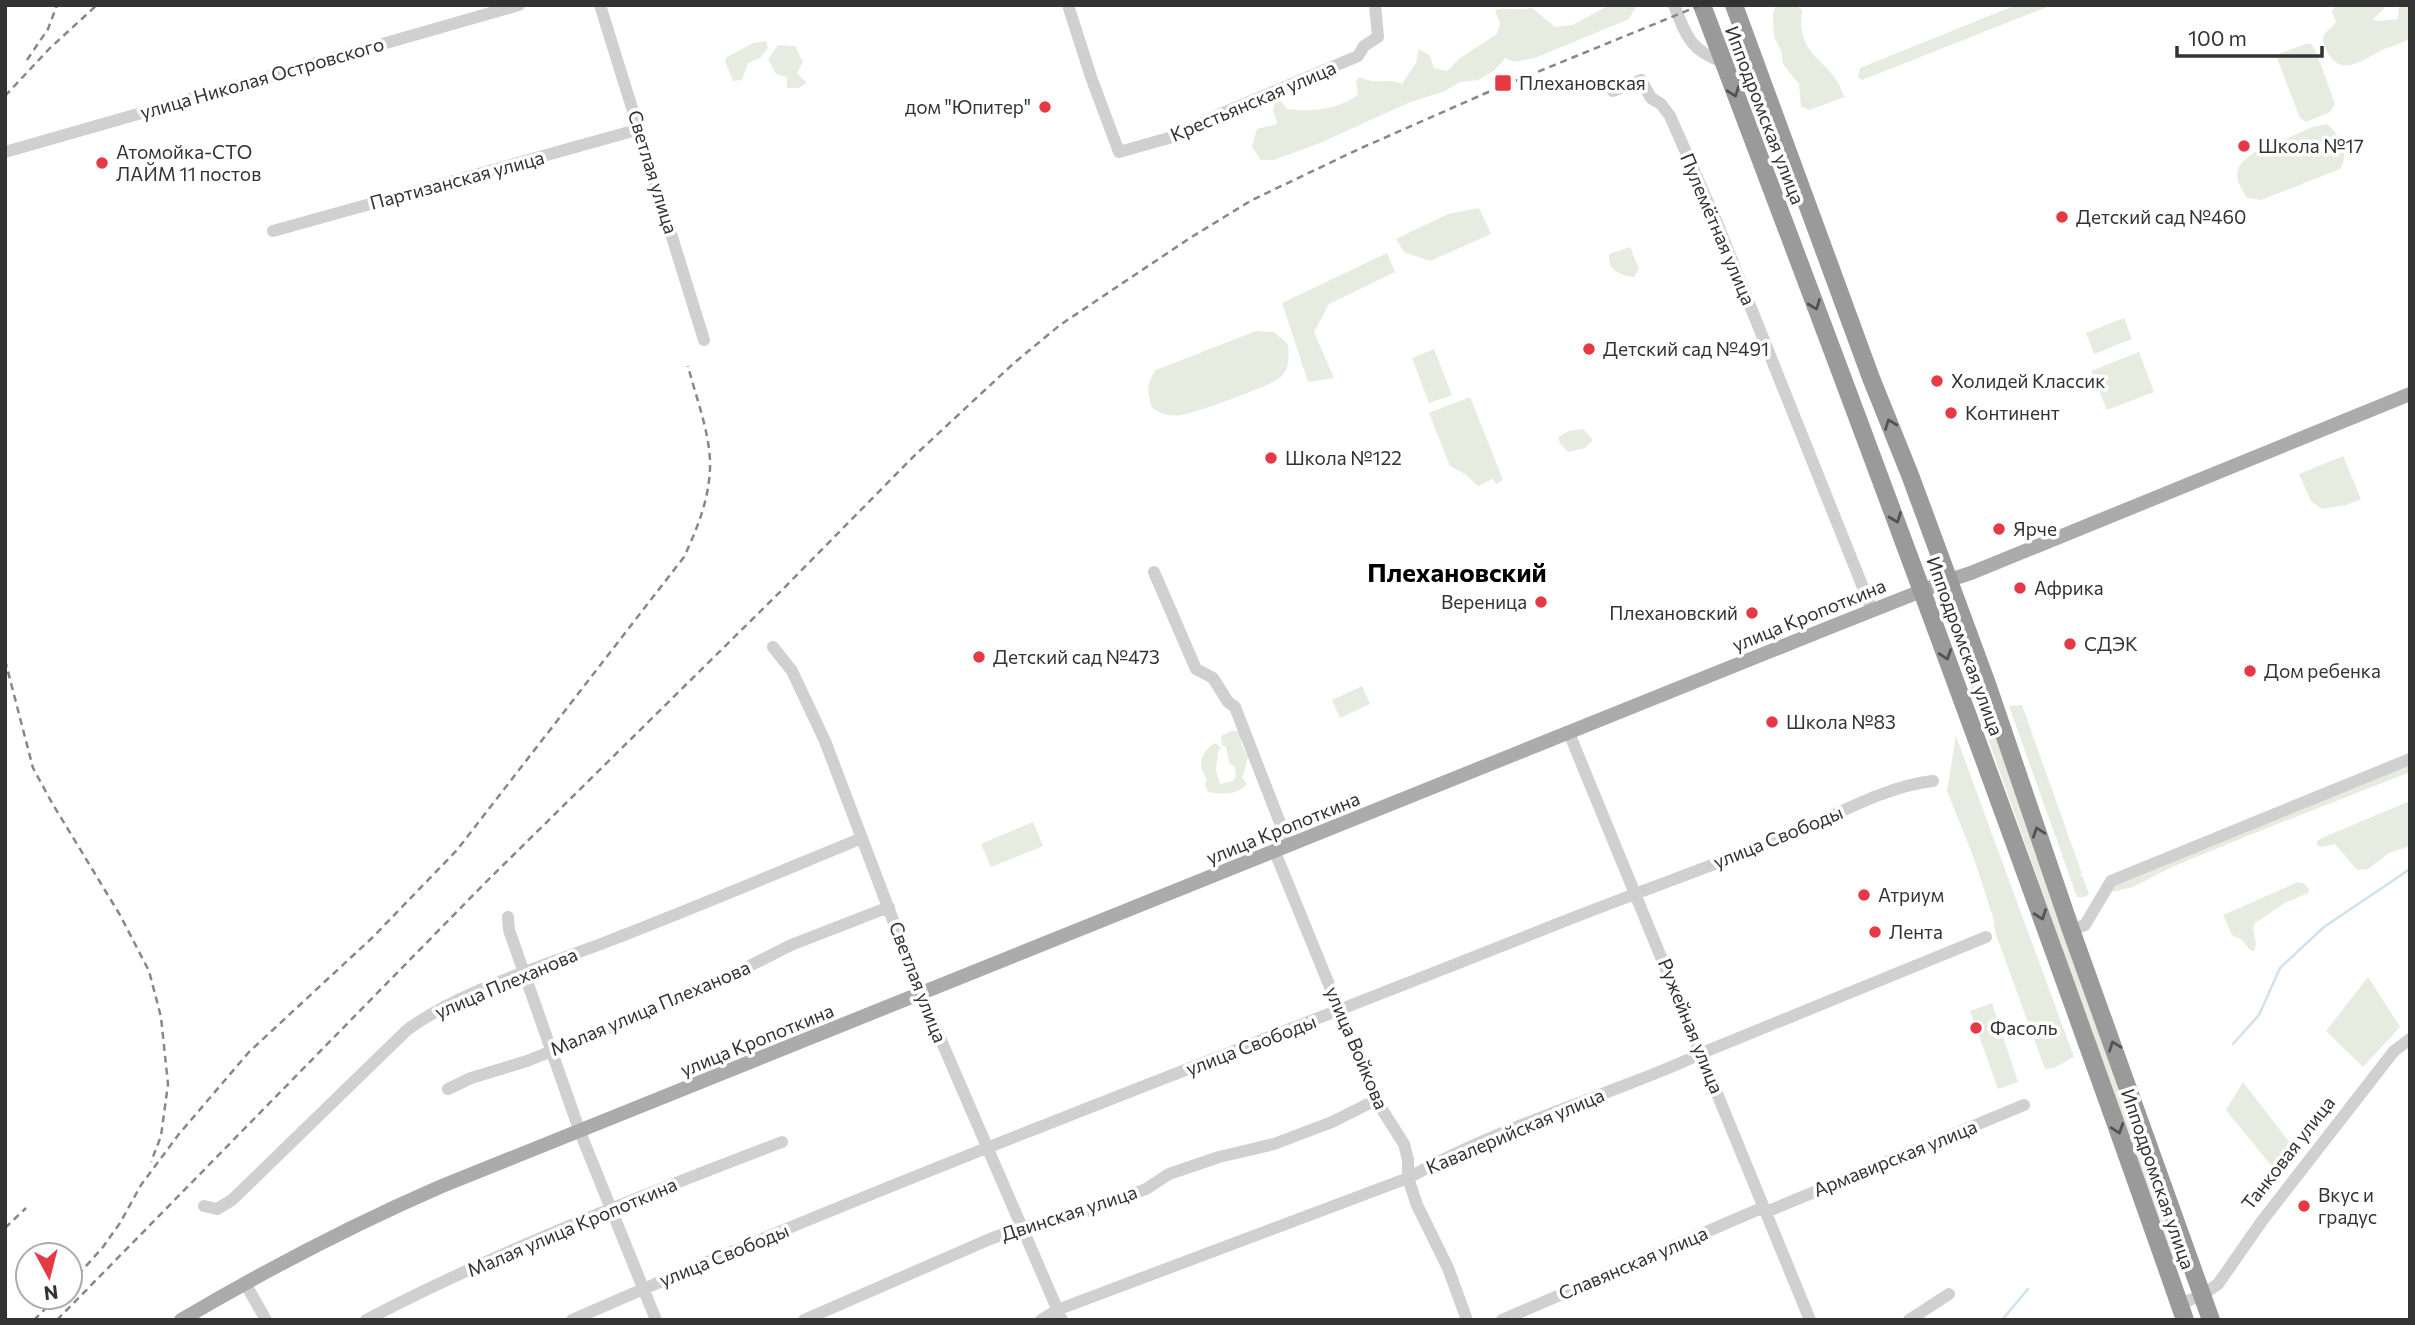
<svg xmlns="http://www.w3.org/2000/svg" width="2415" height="1325" viewBox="0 0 2415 1325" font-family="Commissioner,sans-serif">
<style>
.green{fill:#e6ecdf}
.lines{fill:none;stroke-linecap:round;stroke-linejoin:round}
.stream{stroke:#cfe2ee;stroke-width:2.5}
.minor{stroke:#d0d0d0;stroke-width:12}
.major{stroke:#ababab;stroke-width:14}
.highway{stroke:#9a9a9a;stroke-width:18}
.rail{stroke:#888;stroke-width:2.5;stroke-dasharray:7 5;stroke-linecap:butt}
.oneway{stroke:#525252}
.poi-dot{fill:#e63946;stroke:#fff;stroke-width:2.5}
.labels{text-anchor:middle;stroke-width:7;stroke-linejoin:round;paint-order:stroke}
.street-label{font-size:19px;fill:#333;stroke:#fff}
.poi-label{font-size:19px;fill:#333;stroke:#fff;text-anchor:start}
.district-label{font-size:26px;font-weight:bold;fill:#000;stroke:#fff}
</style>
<rect width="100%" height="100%" fill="#fff"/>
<path class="green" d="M1610,5H1637L1629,19L1535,58L1514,62L1505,58L1495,70L1478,80L1460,82L1445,91L1408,103L1320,143L1274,160H1261L1252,147L1257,129L1277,124L1273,109L1277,96L1287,109C1312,112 1337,110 1358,95L1356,81L1360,77C1378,86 1383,77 1402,84L1416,63L1419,49L1430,56L1434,68L1447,71L1460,58L1497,34L1500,24L1495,10C1509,7 1518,11 1532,8L1555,27L1572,25Z
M1776,5H1796L1802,10C1795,60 1833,58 1844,97L1810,110L1801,107L1799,84L1783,64L1781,50L1774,37L1773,13Z
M2016,5H2052L1862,80L1858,77L1860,68Z
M2335,5H2384V9L2373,19L2377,21L2398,19L2399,5H2410V38C2400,45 2390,46 2380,51C2360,62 2339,78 2326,49C2324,44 2321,39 2325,34C2328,29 2333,27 2336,22L2332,12Z
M766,41L768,48L760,58L748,63L742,80L733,81L725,61L727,57L753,43Z
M2306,44H2311L2315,49L2335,104L2330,112L2306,122L2300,118L2277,58L2280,53Z
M778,45L795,46L803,62L797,73L807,83L799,88H787V77L776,74L768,59Z
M2327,124C2340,135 2350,153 2340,169L2261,200L2247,198C2234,177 2232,168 2253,153L2313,127Z
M1479,208L1491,234L1430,261L1404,252L1396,239L1448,214Z
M1630,247L1639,269L1634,277C1620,275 1608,272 1609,254Z
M1387,253L1395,272L1329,304L1314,332L1334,378L1308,382L1282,303Z
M2124,318L2132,339L2094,354L2086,333Z
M1256,331L1274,332L1288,344C1289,356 1290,370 1279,378C1268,387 1197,412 1182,415C1171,417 1161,414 1152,408C1147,391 1146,384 1156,370Z
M1434,349L1452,395L1429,403L1412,358Z
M2139,352L2154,392L2107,410L2091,371Z
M1470,397L1503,480L1496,484L1493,479L1478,486L1465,474L1450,466L1429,413Z
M1583,429L1593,440L1585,448L1568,452L1560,443L1558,437L1569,431Z
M2343,456L2361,499L2346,505L2322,509L2311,501L2299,474Z
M1955,625L1960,628L2184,1259L2181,1263L2173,1262L1950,631L1951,627Z
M1362,686L1370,704L1340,718L1332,700Z
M2022,705L2082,874L2074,879L2082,875L2089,894L2085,897H2077L2009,706Z
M1231,731H1238L1241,734V744L1248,758L1242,778L1247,784C1236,796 1222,794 1208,792L1205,785L1207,779C1197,766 1200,752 1215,743L1221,748L1218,751L1216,770L1220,784L1233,781L1236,777L1235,767L1229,763L1226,747L1222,745L1221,736Z
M1956,736L2074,1057L2054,1068L2045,1069L1995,932L1993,917L1973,856L1947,791Z
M2410,762V772L2252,834L2172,867L2133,887L2113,892L2110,887Z
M2410,801V846L2389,853L2368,869L2357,870L2335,844L2321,847L2317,845V841L2324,837Z
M1033,822L1043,846L991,867L981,844Z
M2298,882L2305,884L2309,889L2308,893L2285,903L2255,923L2253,928L2256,944L2254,951L2250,950L2242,940L2232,935L2223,915Z
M2368,977L2400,1027L2363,1067L2326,1031Z
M1992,1003L2018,1082L1998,1089L1970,1011Z
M2243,1082L2296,1151L2279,1175L2226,1110Z"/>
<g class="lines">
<path class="stream" d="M2233,1044L2259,1015L2280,968L2324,927L2410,869
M2002,1320L2028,1289"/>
<path class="minor" d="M600,5L704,340
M1068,5L1091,77L1119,152L1176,136L1223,113L1358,56L1364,46L1378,37L1375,5
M1674,5C1686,35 1690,51 1723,62
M1613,91L1641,80L1651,98L1661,104L1670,116L1717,223L1872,610
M5,152L519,5
M273,231L640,129
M1154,572L1196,669L1213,678L1228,702L1235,707L1289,846
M773,647L792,671L825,741L921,994L1062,1320
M1569,733L1810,1320
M1275,852L1376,1100L1404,1144L1408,1160V1178L1417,1205L1448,1268L1467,1320
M508,917L509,930L580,1132L656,1320
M2071,930L2085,925L2111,881L2410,759
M448,1089L471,1078L527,1061L696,993L791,945L889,907
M204,1206L217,1209L232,1200L407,1030C460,991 544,966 606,942C692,909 777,873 862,838
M1766,1212L2024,1105
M245,1283L266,1320
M2180,1304L2202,1295L2218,1284L2262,1221L2387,1060L2394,1051L2410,1039
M366,1320C500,1250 641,1196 782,1142
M572,1320C891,1180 1218,1059 1542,930C1624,897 1707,868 1789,835C1833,817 1885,786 1933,781
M804,1320L990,1239L1020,1228L1082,1213L1146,1189L1169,1174L1219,1157L1274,1144L1332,1122L1376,1100
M1041,1320L1057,1310L1408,1178C1467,1145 1533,1120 1597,1096C1632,1082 1668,1070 1702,1053L1986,937
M1502,1320L1764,1207
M1909,1320L1949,1294"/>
<path class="major" d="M181,1320C266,1270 352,1225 442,1186L1828,628L1949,580L1971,573L2410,394"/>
<path class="highway" d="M1702,5C1868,442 2031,879 2185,1320
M1734,5L1871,378L1910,475L1986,681L2071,930L2211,1320"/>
<path class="rail" d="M27,60L48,29L57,5
M5,96L50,48L97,5
M5,660L33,768L52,803L120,915L149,971L161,1017L168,1084L161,1136L151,1162
M5,1228L26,1208
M70,1284L103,1247L120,1223L141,1185L179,1134L249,1052L373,937L457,850L684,557C697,529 709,500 710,468C711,435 696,398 688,366
M34,1320L57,1297
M57,1320L486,882L784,588L913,457L1014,363L1060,325L1190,238L1252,200L1359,149L1486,93L1701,5"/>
</g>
<defs><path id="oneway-chevron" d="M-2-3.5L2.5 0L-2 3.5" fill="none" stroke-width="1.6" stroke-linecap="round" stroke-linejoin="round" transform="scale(1.75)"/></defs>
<g class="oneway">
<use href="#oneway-chevron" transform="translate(1734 92) rotate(70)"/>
<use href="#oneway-chevron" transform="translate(1815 305) rotate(69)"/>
<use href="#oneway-chevron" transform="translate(1890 424) rotate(-111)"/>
<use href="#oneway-chevron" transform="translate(1896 518) rotate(69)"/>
<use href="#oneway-chevron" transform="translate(1946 655) rotate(71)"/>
<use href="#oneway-chevron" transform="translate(2038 832) rotate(-109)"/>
<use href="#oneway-chevron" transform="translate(2041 915) rotate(70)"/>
<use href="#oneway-chevron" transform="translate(2114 1046) rotate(-110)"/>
<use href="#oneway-chevron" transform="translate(2118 1129) rotate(71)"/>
</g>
<g class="poi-dot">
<rect x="1494" y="74" width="18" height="18" rx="3.5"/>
<circle cx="1045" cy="107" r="7"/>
<circle cx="2244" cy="146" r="7"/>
<circle cx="102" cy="163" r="7"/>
<circle cx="2062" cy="217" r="7"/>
<circle cx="1589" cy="349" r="7"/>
<circle cx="1937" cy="381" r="7"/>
<circle cx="1951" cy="413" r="7"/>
<circle cx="1271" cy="458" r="7"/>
<circle cx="1999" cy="529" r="7"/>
<circle cx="2020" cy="588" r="7"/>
<circle cx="1541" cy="602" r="7"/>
<circle cx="1752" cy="613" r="7"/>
<circle cx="2070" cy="644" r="7"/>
<circle cx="979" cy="657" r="7"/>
<circle cx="2250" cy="671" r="7"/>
<circle cx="1772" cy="722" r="7"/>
<circle cx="1864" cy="895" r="7"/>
<circle cx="1875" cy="932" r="7"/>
<circle cx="1976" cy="1028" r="7"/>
<circle cx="2304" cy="1206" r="7"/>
</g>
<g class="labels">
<g class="street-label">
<text transform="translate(262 78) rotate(-16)" y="7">улица Николая Островского</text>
<text transform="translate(1253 101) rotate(-23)" y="7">Крестьянская улица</text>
<text transform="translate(1765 115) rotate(69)" y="7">Ипподромская улица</text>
<text transform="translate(653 172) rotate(73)" y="7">Светлая улица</text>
<text transform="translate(457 180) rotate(-15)" y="7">Партизанская улица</text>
<text transform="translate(1718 229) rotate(67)" y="7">Пулемётная улица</text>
<text transform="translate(1809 615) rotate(-22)" y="7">улица Кропоткина</text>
<text transform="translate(1965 646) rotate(70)" y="7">Ипподромская улица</text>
<text transform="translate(1283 828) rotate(-22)" y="7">улица Кропоткина</text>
<text transform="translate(1778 837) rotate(-22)" y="7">улица Свободы</text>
<text transform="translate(918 982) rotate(69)" y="7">Светлая улица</text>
<text transform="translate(506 983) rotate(-23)" y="7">улица Плеханова</text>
<text transform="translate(650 1008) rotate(-23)" y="7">Малая улица Плеханова</text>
<text transform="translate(1691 1026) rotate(68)" y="7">Ружейная улица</text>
<text transform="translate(757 1040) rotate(-22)" y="7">улица Кропоткина</text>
<text transform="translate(1251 1045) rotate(-21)" y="7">улица Свободы</text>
<text transform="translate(1357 1048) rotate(67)" y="7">улица Войкова</text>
<text transform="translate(1515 1131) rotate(-23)" y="7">Кавалерийская улица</text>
<text transform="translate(2288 1153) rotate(-52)" y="7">Танковая улица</text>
<text transform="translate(1895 1158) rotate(-22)" y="7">Армавирская улица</text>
<text transform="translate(2158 1179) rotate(71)" y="7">Ипподромская улица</text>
<text transform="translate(1069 1213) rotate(-18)" y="7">Двинская улица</text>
<text transform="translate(572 1227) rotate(-23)" y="7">Малая улица Кропоткина</text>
<text transform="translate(724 1255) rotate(-22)" y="7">улица Свободы</text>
<text transform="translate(1633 1263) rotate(-23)" y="7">Славянская улица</text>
</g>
<g class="poi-label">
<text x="1519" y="90">Плехановская</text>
<text x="1031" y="114" text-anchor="end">дом "Юпитер"</text>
<text x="2258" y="153">Школа №17</text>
<text x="116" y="159">Атомойка-СТО<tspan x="116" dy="22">ЛАЙМ 11 постов</tspan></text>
<text x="2076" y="224">Детский сад №460</text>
<text x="1603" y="356">Детский сад №491</text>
<text x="1951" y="388">Холидей Классик</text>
<text x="1965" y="420">Континент</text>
<text x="1285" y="465">Школа №122</text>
<text x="2013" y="536">Ярче</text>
<text x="2034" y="595">Африка</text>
<text x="1527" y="609" text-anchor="end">Вереница</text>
<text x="1738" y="620" text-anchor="end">Плехановский</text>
<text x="2084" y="651">СДЭК</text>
<text x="993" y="664">Детский сад №473</text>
<text x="2264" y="678">Дом ребенка</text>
<text x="1786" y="729">Школа №83</text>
<text x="1878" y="902">Атриум</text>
<text x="1889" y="939">Лента</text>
<text x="1990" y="1035">Фасоль</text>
<text x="2318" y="1202">Вкус и<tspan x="2318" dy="22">градус</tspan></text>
</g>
<g class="district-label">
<text x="1457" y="582">Плехановский</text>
</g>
</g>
<rect width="2415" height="1325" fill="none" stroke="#333333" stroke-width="14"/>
<g transform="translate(49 1276) rotate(173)"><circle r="33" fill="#ffffff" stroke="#adadad" stroke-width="2"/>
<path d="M0-5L12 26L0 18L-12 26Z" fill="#e63946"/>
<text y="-10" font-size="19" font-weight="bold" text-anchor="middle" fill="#333333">N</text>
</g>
<path d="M2177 46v10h145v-10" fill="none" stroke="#333333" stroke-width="3.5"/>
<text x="2188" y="46" font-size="21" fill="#333333" stroke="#ffffff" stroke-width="5" paint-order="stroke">100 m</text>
</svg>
